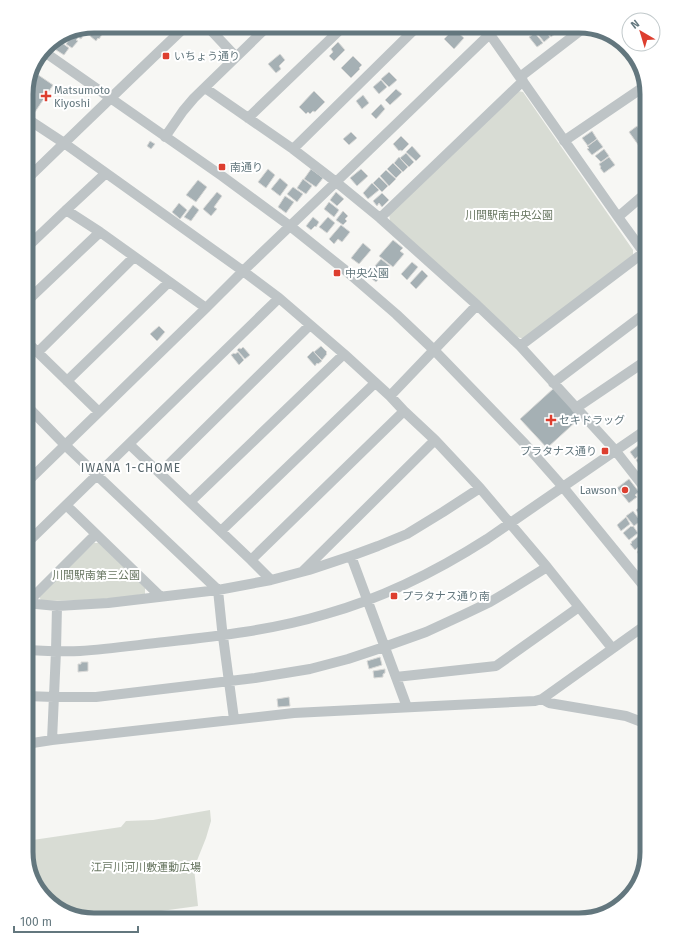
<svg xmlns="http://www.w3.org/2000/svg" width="673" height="946" viewBox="0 0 673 946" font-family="'Fira Sans','Noto Sans JP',sans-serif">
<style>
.green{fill:#d8dcd4}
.water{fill:#b5c4c6}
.building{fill:#a5b0b4;stroke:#d9d9d7}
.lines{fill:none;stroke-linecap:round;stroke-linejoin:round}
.minor{stroke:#bec4c6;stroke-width:10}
.poi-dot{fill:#dd3e2f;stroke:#fff;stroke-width:1.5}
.labels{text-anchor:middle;stroke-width:4;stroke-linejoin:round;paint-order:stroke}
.poi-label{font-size:11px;fill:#63777e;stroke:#fff;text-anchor:start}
.park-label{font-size:11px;fill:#697762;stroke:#fff}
.neighbourhood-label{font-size:12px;letter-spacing:1px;fill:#55646a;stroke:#fff}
.rim{fill:none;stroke:#63777e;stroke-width:5}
</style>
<rect width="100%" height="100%" fill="#f7f7f4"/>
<path class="green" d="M518,91L523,92L633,250V256L525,339L517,337L390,221L389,214Z
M94,543H99L145,588V594L100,600L41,601L39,595Z
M210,810L211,821L206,838L194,868L198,906L94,920H89L60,911L35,886L26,852V841L121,827L126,821L153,820Z"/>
<path class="water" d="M442,916L485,918L530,916L557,920H379L393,918Z"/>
<path class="building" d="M100,26L104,29L102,32L103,33L99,39L98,38L96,41L90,36L93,31L95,32Z
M544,26H552L557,32L551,37Z
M554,26H564L565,27L558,32Z
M542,27L550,37L544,42L536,32Z
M87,28L88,29L81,39L75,35L78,32Z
M454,29L464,38L454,49L444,39Z
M535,33L543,43L537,47L529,37Z
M73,34L78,38L76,40L78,41L72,48L66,44Z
M69,35L64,42L59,39Z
M58,40L69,48L64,55L53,48Z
M338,42L345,50L334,61L329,56L333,52L331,49Z
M280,54L285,60L279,66L281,69L276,73L268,64Z
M353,56L362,65L359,68L360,69L351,78L341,68Z
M31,70L53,85L33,115L26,110V89Z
M389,72L397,80L389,87L381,79Z
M381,80L387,87L379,94L373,87Z
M396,89L402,94L390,105L385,100Z
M314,91L325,102L315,112L313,111L310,114L308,112L306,114L299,107Z
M363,95L369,103L362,109L356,101Z
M381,104L385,109L376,119L371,114Z
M637,126L647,140L639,146L629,132Z
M592,131L597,139L588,146L582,138Z
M351,132L357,138L349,145L343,139Z
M401,136L409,144L402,151L400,150L399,151L393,144Z
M597,139L603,147L592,155L587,149L589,148L587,146Z
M150,141L155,144L151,149L147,146Z
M412,146L421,156L416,161L406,152Z
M604,149L609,156L601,162L595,156Z
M406,153L414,162L409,167L400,158Z
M399,157L408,167L403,172L394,163Z
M609,157L615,165L604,173L600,168L601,167L599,164Z
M393,163L402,172L396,178L387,169Z
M268,169L275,175L266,188L258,182Z
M311,169L323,178L316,187L304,179Z
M361,169L368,176L357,186L350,178Z
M386,170L396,179L389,186L380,176Z
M379,177L388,186L382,192L373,183Z
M280,178L288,185L280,196L271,189Z
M303,179L312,186L306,194L297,188Z
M198,180L207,187L196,202L186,195Z
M372,183L379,190L368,199L363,193Z
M293,187L303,194L297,202L287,194Z
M217,192L222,196L214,207L217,209L211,216L203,209Z
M336,192L344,199L337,206L330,200Z
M382,193L389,200L382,207L379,203L377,206L373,201Z
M285,196L294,202L286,213L278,207Z
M329,202L339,210L334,217L324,209Z
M179,203L187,210L180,219L172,212Z
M193,205L199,210L191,221L184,217Z
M343,211L348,216L345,219L347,221L343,225L336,220Z
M313,217L319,222L316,227L315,226L311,230L306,226Z
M328,217L335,223L327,233L319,227Z
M341,225L350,232L342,242L338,239L334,244L329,239Z
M393,240L403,248L400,251L404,254L393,267L379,256Z
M363,243L371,250L359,264L351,258Z
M381,259L390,266L376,282L367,275Z
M412,262L418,267L407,280L401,274Z
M422,270L428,276L416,289L410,283Z
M159,326L165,332L157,341L150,334Z
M321,346L327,352L326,353L327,354L322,360L314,352Z
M243,347L250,355L245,359L237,350L239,348L241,349Z
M313,351L322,361L318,364L317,363L315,366L307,357Z
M238,352L244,360L239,365L231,355L234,353L235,354Z
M554,388L581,417L547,448L520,419Z
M640,444L644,449L640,452L641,454L635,459L630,452Z
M647,454V464L645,465L644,463L640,466L636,460L643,455L644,456Z
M647,469V481H646L641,474Z
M629,479L639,492L635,495L637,497L629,503L617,488Z
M645,503L647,505V514L642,518L636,510Z
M633,511L639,519L640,518L642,520L634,526L626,516Z
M626,517L630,524L621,531L617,525Z
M631,526L632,527L633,526L638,533L629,540L623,533Z
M646,527L647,529V540L646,541L639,532Z
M640,535L645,541L635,550L630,544L632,543L631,542Z
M647,544V556L646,557L645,556L642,558L637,552Z
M380,657L382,665L369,669L367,661Z
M81,662H88V671L78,672V664H81Z
M385,669V673L383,674V677L374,678L373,671Z
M289,697L290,706L278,707L277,699Z"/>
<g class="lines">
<path class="minor" d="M207,26L236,57
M484,26L618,217L647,257
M43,51L222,176L290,226L345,270L396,314L434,350L525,444L563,487L647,590
M520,77L585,27
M205,88L293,149L336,182L380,218L477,305L520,346L615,450L647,491
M26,118L64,143L243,271L279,298L344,354L390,396L404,411L435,440L480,488L547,567L579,607L612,648
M248,118L344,26
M165,137L183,111L194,98L268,26
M564,141L645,86
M293,149L418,26
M26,180C79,129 132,77 186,26
M66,210L100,232L206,308
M618,217L647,192
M380,218L523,81
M26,248L66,210L106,173
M26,302L100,232
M26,341L99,412
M520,346L647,250
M38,352L134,257
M67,381L169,282
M553,383L647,312
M390,396L477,305
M26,405L65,445L218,590L222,629L234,719
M576,408L647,360
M129,444L251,560L271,580
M160,473L310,325
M26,483L206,308L243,271L336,182L498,26
M190,502L344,354
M66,505L160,596
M221,531L375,383
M26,544L279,298
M351,556L407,707
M251,560L404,411
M303,571L435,440
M26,603L57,606L108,603L218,590L271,580L309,570L351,556L378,546L407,534L443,512L480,488
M27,603L96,534
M26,650C44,651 62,652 80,651C109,649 137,645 165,642C219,636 273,630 326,614C383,598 437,571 487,539L647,429
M396,677L496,666L579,607
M26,696L54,697H96L255,678L310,669L348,659L384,647L426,632L465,614L490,602L507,592L547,567
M542,699L549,703L555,704L626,716L647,724
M52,740L56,651L57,606
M26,744L52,740L294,713L535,701L542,699L647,624"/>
</g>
<g class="poi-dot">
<rect x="162" y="52" width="8" height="8" rx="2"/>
<path d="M44 90h4v4h4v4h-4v4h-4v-4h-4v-4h4z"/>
<rect x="218" y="163" width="8" height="8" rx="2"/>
<rect x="333" y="269" width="8" height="8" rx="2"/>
<path d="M549 414h4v4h4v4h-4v4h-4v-4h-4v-4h4z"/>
<rect x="601" y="447" width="8" height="8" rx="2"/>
<circle cx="625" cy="490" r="4"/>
<rect x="390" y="592" width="8" height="8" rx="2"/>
</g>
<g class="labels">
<g class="poi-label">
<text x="174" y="60">いちょう通り</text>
<text x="54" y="94">Matsumoto<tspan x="54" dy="13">Kiyoshi</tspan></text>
<text x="230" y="171">南通り</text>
<text x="345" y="277">中央公園</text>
<text x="559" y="424">セキドラッグ</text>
<text x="597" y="455" text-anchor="end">プラタナス通り</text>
<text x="617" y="494" text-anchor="end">Lawson</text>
<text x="402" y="600">プラタナス通り南</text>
</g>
<g class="park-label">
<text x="509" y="219">川間駅南中央公園</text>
<text x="96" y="579">川間駅南第三公園</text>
<text x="146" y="871">江戸川河川敷運動広場</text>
</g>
<g class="neighbourhood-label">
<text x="131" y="472">IWANA 1-CHOME</text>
</g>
</g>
<path d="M0 0H673V946H0ZM94 33H579A61 61 0 0 1 640 94V852A61 61 0 0 1 579 913H94A61 61 0 0 1 33 852V94A61 61 0 0 1 94 33Z" fill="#fff" fill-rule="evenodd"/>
<path class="rim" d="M94 33H579A61 61 0 0 1 640 94V852A61 61 0 0 1 579 913H94A61 61 0 0 1 33 852V94A61 61 0 0 1 94 33Z"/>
<g transform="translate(641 32) rotate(322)"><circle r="19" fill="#ffffff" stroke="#c1c9cb"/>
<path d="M0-3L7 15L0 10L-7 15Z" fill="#dd3e2f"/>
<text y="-6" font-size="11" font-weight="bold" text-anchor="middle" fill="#63777e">N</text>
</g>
<path d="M14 926v6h124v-6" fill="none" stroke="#63777e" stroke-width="2"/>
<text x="20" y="926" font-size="12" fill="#63777e" stroke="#ffffff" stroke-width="3" paint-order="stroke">100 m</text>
</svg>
